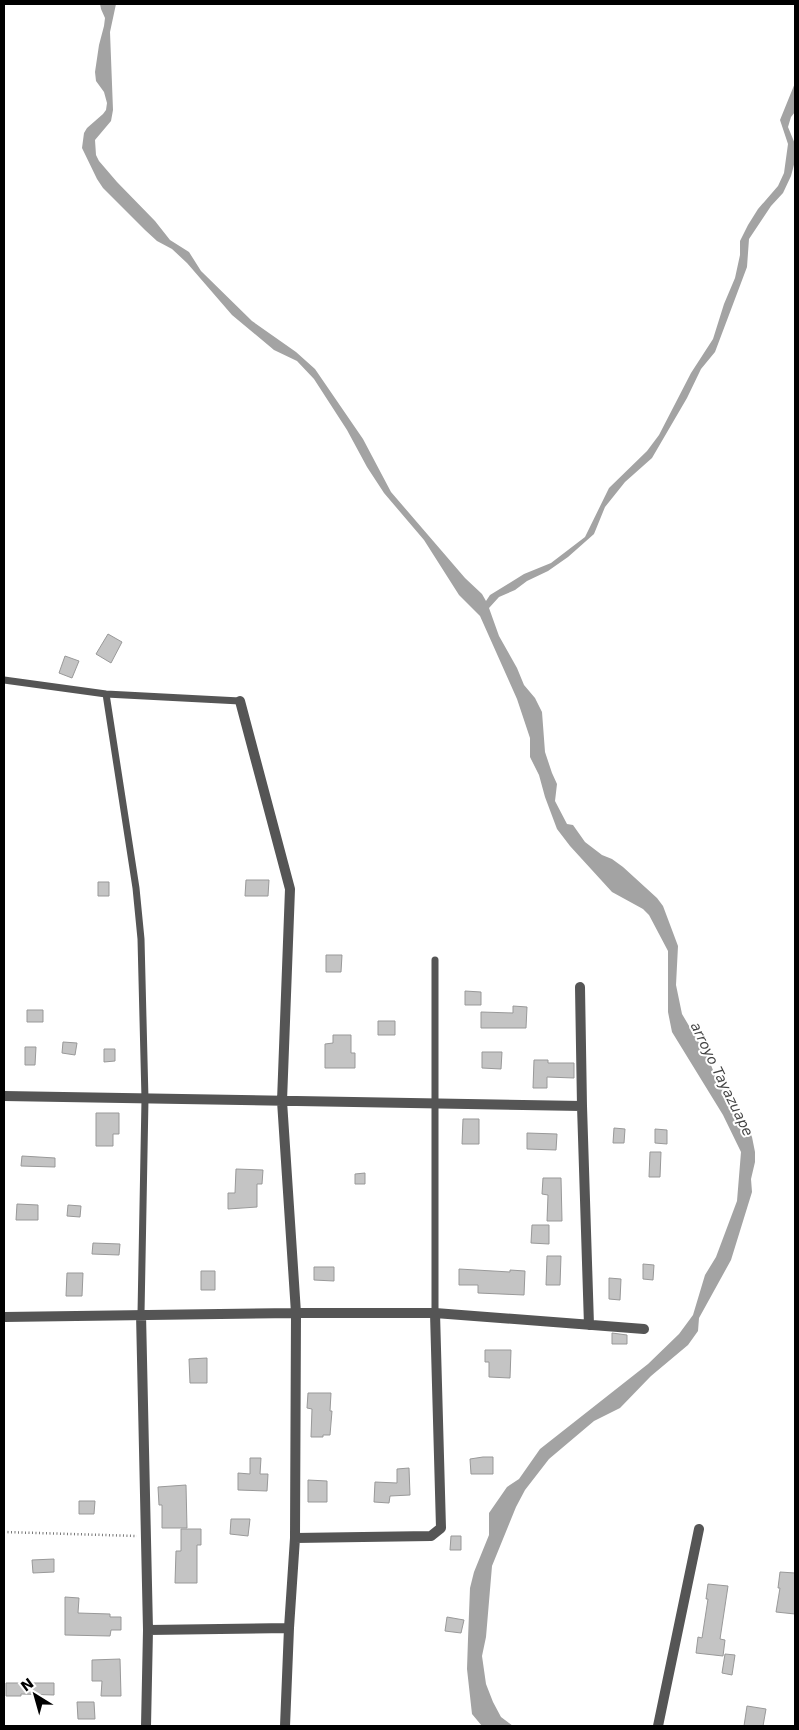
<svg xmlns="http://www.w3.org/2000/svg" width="799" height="1730" viewBox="0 0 799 1730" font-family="'DejaVu Sans',sans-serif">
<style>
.water{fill:#a3a3a3}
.building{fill:#c4c4c4;stroke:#999}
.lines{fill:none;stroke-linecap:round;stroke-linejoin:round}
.path{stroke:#777;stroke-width:2.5;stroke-dasharray:1 2.5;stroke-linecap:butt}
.service{stroke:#555;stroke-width:7}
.minor{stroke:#555;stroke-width:10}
.labels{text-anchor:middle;stroke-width:4;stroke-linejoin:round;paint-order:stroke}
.water-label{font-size:14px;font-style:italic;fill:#444;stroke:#fff}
</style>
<rect width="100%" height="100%" fill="#fff"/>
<path class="water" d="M100,4H116L110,32L113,110L111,121L95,140L96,155L99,161L117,182L155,221L170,240L189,252L201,271L252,321L296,352L315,369L363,439L391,492L465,578L482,594L486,601L490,595L524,574L551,563L585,537L609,488L647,451L659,435L691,373L713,339L724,304L735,278L740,255V241L748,225L758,209L778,186L784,173L788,144L780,120L795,83V112L791,117L788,127L795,144V161L791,176L783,193L771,206L749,239L747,267L715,352L701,369L687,398L652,458L625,482L605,507L594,534L568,557L548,571L527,581L515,590L499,597L489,608L499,636L517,668L524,685L535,698L542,712L545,752L552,773L557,784L555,801L567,824L573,825L585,842L602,855L612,859L623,867L657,898L663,906L678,946L676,985L682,1014L708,1058L715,1075L733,1097L739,1109L752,1137L755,1152V1162L751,1179L752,1192L731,1260L704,1309L699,1318L698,1331L688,1345L651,1376L620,1408L594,1421L549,1459L525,1490L516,1507L492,1566L486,1637L482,1656L486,1684L493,1702L501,1717L513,1726H482L472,1714L467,1669L468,1639L470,1588L474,1572L489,1535V1513L507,1487L519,1479L540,1449L648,1364L679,1334L693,1315L705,1275L716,1257L737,1201L741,1152L723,1115L672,1032L668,1012V951L649,915L643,909L612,892L570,846L557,829L545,797L539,775L530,757V738L517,699L480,616L459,595L424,540L384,493L367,467L347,430L314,379L297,361L274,350L232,315L187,263L172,249L157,241L145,230L103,188L97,179L82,148L84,133L87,128L103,114L106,110L107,103L104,92L96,81L95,72L99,45L104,26L105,18L101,9Z"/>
<path class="building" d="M108,634L122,642L111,663L96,654Z
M65,656L79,661L72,678L59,673Z
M246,880H269L268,896H245Z
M98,882H109V896H98Z
M326,955H342L341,972H326Z
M465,991L481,992V1005H465Z
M513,1006L527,1007L526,1028H481V1012L513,1013Z
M27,1010H43V1022H27Z
M378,1021H395V1035H378Z
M333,1035H351V1053H355V1068H325V1044L333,1043Z
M63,1042L77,1043L75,1055L62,1053Z
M25,1047H36L35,1065H25Z
M104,1049H115V1061L104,1062Z
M482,1052H502L501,1069L482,1068Z
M534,1060H548V1063H574V1078L547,1077V1088H533Z
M96,1113H119V1134H113V1146H96Z
M463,1119H479V1144H462Z
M614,1128L625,1129L624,1143H613Z
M655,1129L667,1130V1144L655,1143Z
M527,1133L557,1134L556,1150L527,1149Z
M650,1152H661L660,1177H649Z
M22,1156L55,1158V1167L21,1166Z
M236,1169L263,1170L262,1184H257V1207L228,1209V1193H235Z
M365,1173V1184H355V1174Z
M543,1178H561L562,1221H547L548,1195L542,1194Z
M17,1204L38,1205V1220H16Z
M68,1205L81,1206L80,1217L67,1216Z
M532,1225H549V1244L531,1243Z
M93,1243L120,1244L119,1255L92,1254Z
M547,1256H561L560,1285H546Z
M643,1264L654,1265L653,1280L643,1279Z
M314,1267H334V1281L314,1280Z
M459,1269L510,1272V1270L525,1271L524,1295L478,1293V1285H459Z
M201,1271H215V1290H201Z
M67,1273H83L82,1296H66Z
M609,1278L621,1279L620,1300L609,1299Z
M612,1333L627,1335V1344H612Z
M485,1350H511L510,1378L489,1377V1362H485Z
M207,1358V1383H190L189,1359Z
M308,1393H331L330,1411H332L330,1435H323V1437H311L312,1409L307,1408Z
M483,1457H493V1474H471L470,1459Z
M250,1458H261L260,1474H268L267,1491L238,1490V1473L250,1474Z
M409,1468L410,1495L390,1496L389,1503L374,1502L375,1482L397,1483V1469Z
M308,1480L327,1481V1502H308Z
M186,1485L187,1528H162V1505H159L158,1487Z
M79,1501H95L94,1514H79Z
M231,1519H250L248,1536L230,1534Z
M181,1529H201V1545H197V1583H175L176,1551H181Z
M451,1536H461V1550H450Z
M54,1559V1572L33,1573L32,1560Z
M780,1572L795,1573V1614L776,1612L780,1588H778Z
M708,1584L728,1586L720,1639L725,1640L723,1656L696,1653L698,1637L702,1638L708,1599H706Z
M65,1597L79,1598L78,1613L110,1614V1617H121V1630H111L110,1636L65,1635Z
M447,1617L464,1620L461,1633L445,1631Z
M725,1654L735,1655L732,1675L722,1673Z
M120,1659L121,1696H101L102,1681H92V1660Z
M6,1683H54V1695L21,1694V1696H6Z
M77,1702H94L95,1719H78Z
M747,1706L766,1709L763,1726H744Z"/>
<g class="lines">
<path class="path" d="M4,1532L137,1536"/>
<path class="service" d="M4,680L106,694L240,701
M106,694L136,888L141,939L145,1099L141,1314
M435,960V1313"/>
<path class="minor" d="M240,701L290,889L282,1101L296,1313L295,1538L289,1628L285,1726
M580,987L582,1106L589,1325
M4,1096L582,1106
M141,1314L148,1630L146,1726
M4,1317L296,1313H435L644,1329
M295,1538L431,1536L441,1528L435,1313
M148,1630L289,1628
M658,1726L699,1529"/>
</g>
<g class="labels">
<g class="water-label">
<text transform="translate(722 1079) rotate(64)" y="5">arroyo Tayazuape</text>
</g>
</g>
<rect width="799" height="1730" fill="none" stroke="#000000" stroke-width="10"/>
<g transform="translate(35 1695) rotate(323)" stroke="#ffffff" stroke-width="4" paint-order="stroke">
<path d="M0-4L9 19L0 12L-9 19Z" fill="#000000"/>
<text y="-8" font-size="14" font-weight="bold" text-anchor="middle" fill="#000000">N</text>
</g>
</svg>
